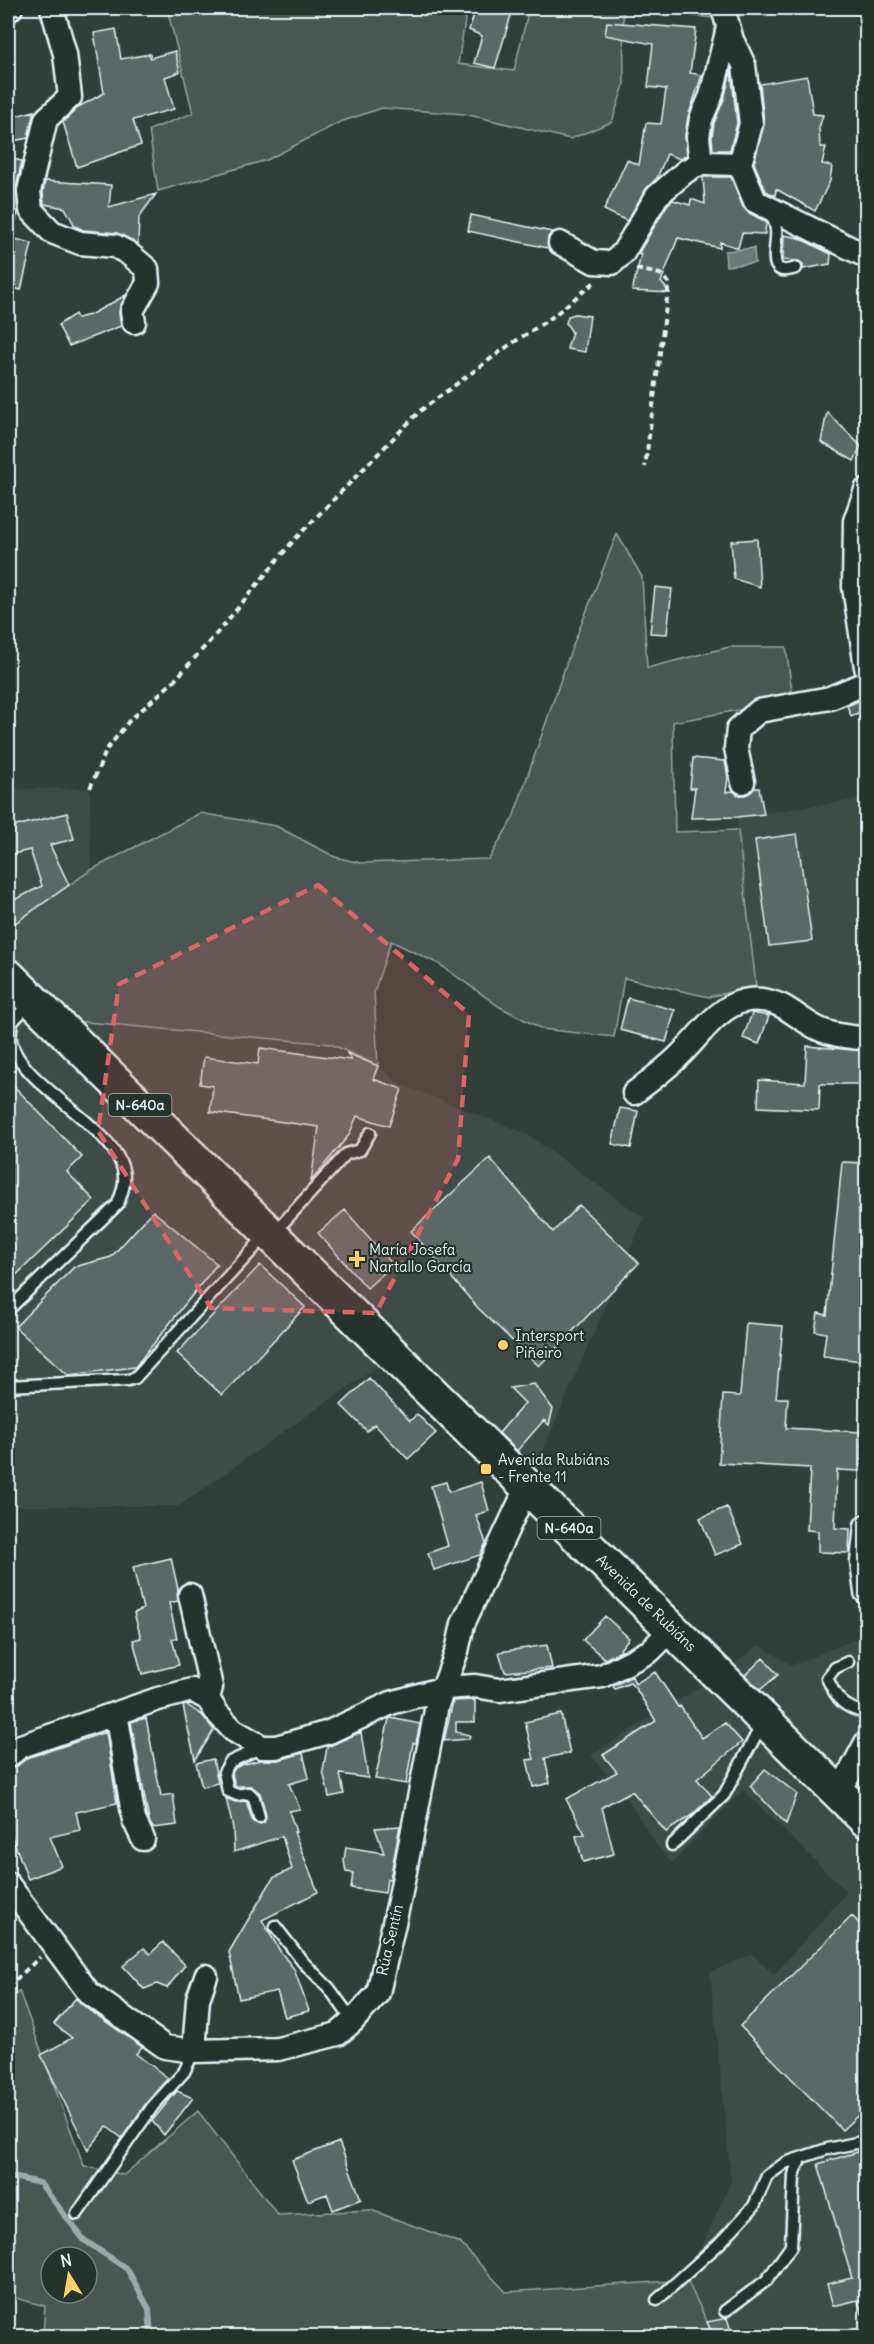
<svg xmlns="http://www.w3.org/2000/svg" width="874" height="2344" viewBox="0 0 874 2344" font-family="Delius,sans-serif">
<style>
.built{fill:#3f4b46}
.green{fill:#495651;stroke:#98a4a4;stroke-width:1.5;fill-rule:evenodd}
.water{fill:#6d7978;stroke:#9ea9ab;stroke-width:1.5}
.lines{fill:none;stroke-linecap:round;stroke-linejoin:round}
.stream{stroke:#9ea9ab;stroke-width:6}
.building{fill:#5c6865;stroke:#e8f1f8;stroke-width:1.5}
.service-casing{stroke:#e8f1f8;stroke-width:15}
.minor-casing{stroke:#e8f1f8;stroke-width:27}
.primary-casing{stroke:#e8f1f8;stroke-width:38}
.path{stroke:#e8f1f8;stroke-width:4;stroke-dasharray:6 4.5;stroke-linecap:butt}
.service{stroke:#26332d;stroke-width:10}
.minor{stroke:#26332d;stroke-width:22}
.primary{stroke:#26332d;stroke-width:33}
.marked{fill:#db6466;fill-opacity:0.2;stroke:#db6466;stroke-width:4.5;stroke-dasharray:12 8;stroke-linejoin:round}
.poi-dot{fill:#ffd166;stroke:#26332d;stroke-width:2}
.labels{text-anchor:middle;stroke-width:4.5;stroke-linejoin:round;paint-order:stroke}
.shield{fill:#26332d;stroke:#aeb8bb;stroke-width:1.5}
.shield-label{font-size:14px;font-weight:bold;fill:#e8f1f8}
.poi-label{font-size:15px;fill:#e8f1f8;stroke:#26332d;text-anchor:start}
.street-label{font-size:15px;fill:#e8f1f8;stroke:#26332d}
</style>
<rect width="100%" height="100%" fill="#323e39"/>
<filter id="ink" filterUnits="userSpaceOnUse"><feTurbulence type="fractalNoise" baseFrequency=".0167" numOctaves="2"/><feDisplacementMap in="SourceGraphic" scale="12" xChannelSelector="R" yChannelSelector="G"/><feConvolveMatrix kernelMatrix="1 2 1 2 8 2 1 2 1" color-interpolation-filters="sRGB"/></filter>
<g filter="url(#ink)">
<path class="built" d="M90,788L91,870L8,928V789Z
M866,798V1030L839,1025L810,1015L771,988L756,986L737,817Z
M8,976L52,1019L331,1044L378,1066L401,1084L527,1134L644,1218L527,1487L394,1356L306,1416L179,1506H8Z
M866,1635V2303L854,2307L865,2336H714L687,2280L731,2181L710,1972L752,1954L774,1975L847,1892L743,1790L672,1863L657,1846L632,1806L591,1755L719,1675L759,1645L792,1665Z"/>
<path class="green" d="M167,8H467L458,64L514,71L529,8H709L712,18L623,8L624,85L612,122L570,139L465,114L382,108L340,122L267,160L158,191L149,130L193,113Z
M617,534L642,577L647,668L729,647H786L792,691L744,709L673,722L675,832L738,830L756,986L709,997L624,978L614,1037L542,1029L500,1007L439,964L391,941L374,992L378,1066L331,1044L52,1019L8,976V928L91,870L200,813L276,826L335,857L360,863L489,859L513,818L570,653Z
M19,1991L84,2166L124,2175L198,2111L278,2215L371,2210L460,2243L506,2292L687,2280L714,2336H43L45,2306L8,2296V2003ZM51,2257H87V2293H51Z"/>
<path class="water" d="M754,248L755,263L726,266L725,251Z"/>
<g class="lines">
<path class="stream" d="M8,2176L40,2183L84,2240L127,2269L149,2309L151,2336"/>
</g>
<path class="building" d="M476,8H491L512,12L495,68L474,63L482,36L469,30Z
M607,22L696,29L690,73L702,75L688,117L685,135L687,155L680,159L667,154L657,178L646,189L627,221L604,210L627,160L639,165L646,123L661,124L666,89L648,87L653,44L605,35Z
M116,29L121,59L150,54V58L175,51L180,72L165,77L174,109L133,120L141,145L77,167L63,122L80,106L104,93L94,33Z
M731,71L737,123L730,150H713L712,137L714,123L724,99Z
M807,76L813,114L823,115L819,128L820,147H826L822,164L832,166L830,181L815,211L776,189L775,196L766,191L754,163L764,123L760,84Z
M34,111L28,138L8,142V118Z
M8,158L22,161L16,188L18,212L13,231H8Z
M703,177H731L743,207L749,213L766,222L765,234L742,233L738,248L720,242V248L678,238L661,282L670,293L632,291L641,255L638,254L667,205L673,200L690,205L691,199L705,204Z
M45,181L111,185L109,207L156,194L139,217L138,244L117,233L83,230L75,226L65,208L44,204L43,192Z
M471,215L552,232L548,237V248L468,231Z
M784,235L799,238L831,254L830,264L803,269V264L799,261L783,260Z
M15,239L32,243L21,290L8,287V272Z
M126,295L119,313L121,326L69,346L58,325L75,314L77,318L90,315Z
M575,314L590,316L585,352L567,349L572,332L566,323L568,316Z
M827,412L861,446L854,461L821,442Z
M757,539L760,587L734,579L731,541Z
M655,587L672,589L667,634L650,633Z
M867,697V709L851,716L847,706Z
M693,758L725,761L728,777L726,792L733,791L738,795H745L754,788H759L764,814L737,817L691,818L695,788H690Z
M67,813L74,839L50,845L69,885L8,928V903L42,886L30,850L8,855V828Z
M797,834L812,941L769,946L755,840Z
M628,998L675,1010L666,1042L620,1030Z
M752,1013L769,1016L759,1044L743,1038Z
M807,1046L867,1051V1084H820L819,1110L758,1107L759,1080L805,1083Z
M260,1048L351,1060L347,1053L378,1066L373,1079L402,1089L389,1126L357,1116L349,1135L311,1181L319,1127L210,1112L213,1086L200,1084L204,1057L258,1064Z
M8,1080L82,1157L67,1172L94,1200L8,1283Z
M620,1108L638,1111L631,1148L612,1144Z
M490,1158L553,1232L579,1205L639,1263L539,1366L478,1308L411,1231Z
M842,1162L867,1163V1319L861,1361L823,1356L826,1333L815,1331L818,1313L827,1315Z
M345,1210L393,1265L367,1288L318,1233Z
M153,1211L217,1264L135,1367L68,1375L15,1327L74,1267L111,1257Z
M260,1265L305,1307L222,1395L177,1353Z
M746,1323L783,1326L776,1398H788L786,1428L862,1432L860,1471L837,1470L835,1528L850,1529L849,1553L818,1552V1531L807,1530L810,1468L719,1463L723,1395L740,1396Z
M369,1378L410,1421L417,1414L436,1433L408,1459L374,1424L367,1431L341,1405Z
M534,1384L553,1409L549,1425L544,1420L517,1451L499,1433L525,1403L510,1388Z
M446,1482L449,1492L481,1482L489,1511L476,1515L486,1543L480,1555L434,1570L428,1553L448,1546L431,1486Z
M727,1507L743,1544L715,1555L700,1518Z
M171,1558L178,1589V1601L169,1603L177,1638L172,1639L179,1665L142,1674L133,1640L141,1638L134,1613L143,1609L133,1567Z
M605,1616L629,1638L620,1649L621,1651L605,1659L583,1640Z
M547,1645L552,1668L505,1672L499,1652Z
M763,1658L778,1675L760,1690L745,1675Z
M655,1672L678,1707L680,1706L702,1738L725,1723L742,1742L697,1779L712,1796L692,1815L666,1832L632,1791L602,1807L614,1854L583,1862L576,1836L585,1834L566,1799L617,1772L603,1755L656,1721L636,1689L630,1683L615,1689L613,1686L632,1676L635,1684Z
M475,1700V1722H456V1732L470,1735L469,1739L444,1741L453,1701Z
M187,1705L202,1715L214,1730L195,1760L183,1706Z
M561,1714L570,1753L545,1758L550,1783L533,1787L527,1760L534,1759L525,1722Z
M146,1718L161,1796L173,1794L177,1825L153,1828L149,1821L131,1722Z
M391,1718L420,1724L416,1743H413L406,1784L375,1779L389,1719Z
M106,1732L117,1803L76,1812L80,1830L50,1837L62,1866L28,1879L8,1826V1769L16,1767L27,1758Z
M361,1732L368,1778L340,1774L344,1794L329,1797L323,1771L327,1747Z
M303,1753L309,1778L289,1784L300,1809L289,1811L296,1832H294L318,1892L262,1920L280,1951L294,1969L309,2011L285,2017L277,1991L239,1999L229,1952L273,1878L292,1869L282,1836L234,1852L233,1828L226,1798L235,1802L246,1801L253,1822L258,1824L264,1823L266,1815L260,1793L251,1786H235L232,1773L235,1768L241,1765L260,1760H279Z
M213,1759L218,1783L202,1787L196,1763Z
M765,1769L797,1794L786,1824L750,1786Z
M400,1826L390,1879H387L385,1893L351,1888L353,1873L346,1872L344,1860L346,1847L384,1853L375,1828Z
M852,1916L867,1931V2107L842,2130L740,2026Z
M163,1942L185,1965L167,1988L157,1984L144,1989L123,1966L144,1948L150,1954Z
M76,1998L81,2004L142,2047L136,2054L168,2078L147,2102L122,2138L107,2127L88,2150L41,2055L72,2038L54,2024Z
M177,2091L193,2098L164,2135L152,2121Z
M339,2142L361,2199L333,2210L327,2194L308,2201L292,2160Z
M867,2149V2313L862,2314L858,2300L833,2306L827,2284L852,2278L818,2164Z
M727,2318L733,2337H714L707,2322Z"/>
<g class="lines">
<defs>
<path id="service" d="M770,212C773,218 776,224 776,231C778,246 764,279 796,268
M274,1233L346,1154L360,1150L370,1133
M8,1310L118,1204C120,1197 124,1189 124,1182C129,1131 21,1089 11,1041C10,1035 11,1028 12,1022L30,1003
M8,1386L128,1380L135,1378L267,1234
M848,1662L835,1668L827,1678C837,1700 844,1708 866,1713
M259,1817L254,1798L249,1793L237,1795L228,1791L224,1772L230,1762L262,1747
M672,1845L724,1795L762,1724
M275,1926L303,1962L329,1988L353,2021
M77,2214L153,2106L184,2072L194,2051
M657,2300L721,2242L754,2206L767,2176L785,2163L827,2149L866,2141
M725,2311L767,2280L791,2246L794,2175L800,2159"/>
<path id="minor" d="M52,8L65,54L70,97L46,119L29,191L31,210L52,232L80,243L115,246L128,253L147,269L148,283L132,311L134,322
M723,8L732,40L744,65L751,124L740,164L755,201L866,256
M8,11L11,8
M701,163L698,137L701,119L711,96L728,28
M560,243L594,262L612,263L623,253L657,196L686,171L701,163L740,164
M866,490L855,521L854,587L866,667
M743,782L736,748L738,729L759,711L830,698L866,683
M634,1093C650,1081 666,1069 680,1055C710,1025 733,983 782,1006C795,1013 807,1024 821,1030C834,1035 853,1038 866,1038
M866,1526L862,1562L866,1592
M190,1595L211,1687L208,1699
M116,1713L134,1820L143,1839
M8,1756L21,1746L158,1699L192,1690L208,1699L217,1713L233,1730L262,1747H276L329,1732L391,1703L444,1688L475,1686L499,1690L602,1676L650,1651L672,1629
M839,1793L866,1743
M8,1884L89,1993L165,2047L194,2051L278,2049L338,2034L353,2021L378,1993L400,1897L437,1705L457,1651L463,1624L527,1487
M194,2051L198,1999L206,1976"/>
<path id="primary" d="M8,976L866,1820"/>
</defs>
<use href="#service" class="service-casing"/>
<use href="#minor" class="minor-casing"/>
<use href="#primary" class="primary-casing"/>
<path class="path" d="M636,269L660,274L669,283L645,467
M90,788L107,749L129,721L174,681L218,632L294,540L420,411L508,346L551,318L596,281
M8,1987L40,1957"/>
<use href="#service" class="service"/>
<use href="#minor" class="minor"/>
<use href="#primary" class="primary"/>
</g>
</g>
<path class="marked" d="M318,885L469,1014L458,1159L376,1313L211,1308L98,1131L119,984Z"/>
<g class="poi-dot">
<path d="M354 1250h6v6h6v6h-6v6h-6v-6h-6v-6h6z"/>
<circle cx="503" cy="1345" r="6"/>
<rect x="480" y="1463" width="12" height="12" rx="3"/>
</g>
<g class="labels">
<g class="shield">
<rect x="108.5" y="1094" width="63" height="22" rx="4.5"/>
<rect x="537.5" y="1517" width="63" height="22" rx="4.5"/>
</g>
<g class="shield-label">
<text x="140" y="1110">N-640a</text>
<text x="569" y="1533">N-640a</text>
</g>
<g class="poi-label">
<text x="369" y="1255">María Josefa<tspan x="369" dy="17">Nartallo García</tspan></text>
<text x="515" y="1341">Intersport<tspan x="515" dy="17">Piñeiro</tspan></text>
<text x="498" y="1465">Avenida Rubiáns<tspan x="498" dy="17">- Frente 11</tspan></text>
</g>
<g class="street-label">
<text transform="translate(646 1603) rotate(44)" y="5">Avenida de Rubiáns</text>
<text transform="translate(390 1940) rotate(-77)" y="5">Rúa Sentín</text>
</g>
</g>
<rect width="874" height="2344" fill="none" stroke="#26332d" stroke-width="30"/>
<rect x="15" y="15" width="844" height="2314" fill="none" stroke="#e8f1f8" stroke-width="2" filter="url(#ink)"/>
<g transform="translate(69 2275) rotate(349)"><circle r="28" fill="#26332d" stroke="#747f7e" stroke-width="1.5"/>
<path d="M0-4.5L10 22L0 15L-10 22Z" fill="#ffd166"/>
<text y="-9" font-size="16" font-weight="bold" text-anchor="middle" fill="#e8f1f8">N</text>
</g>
</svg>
